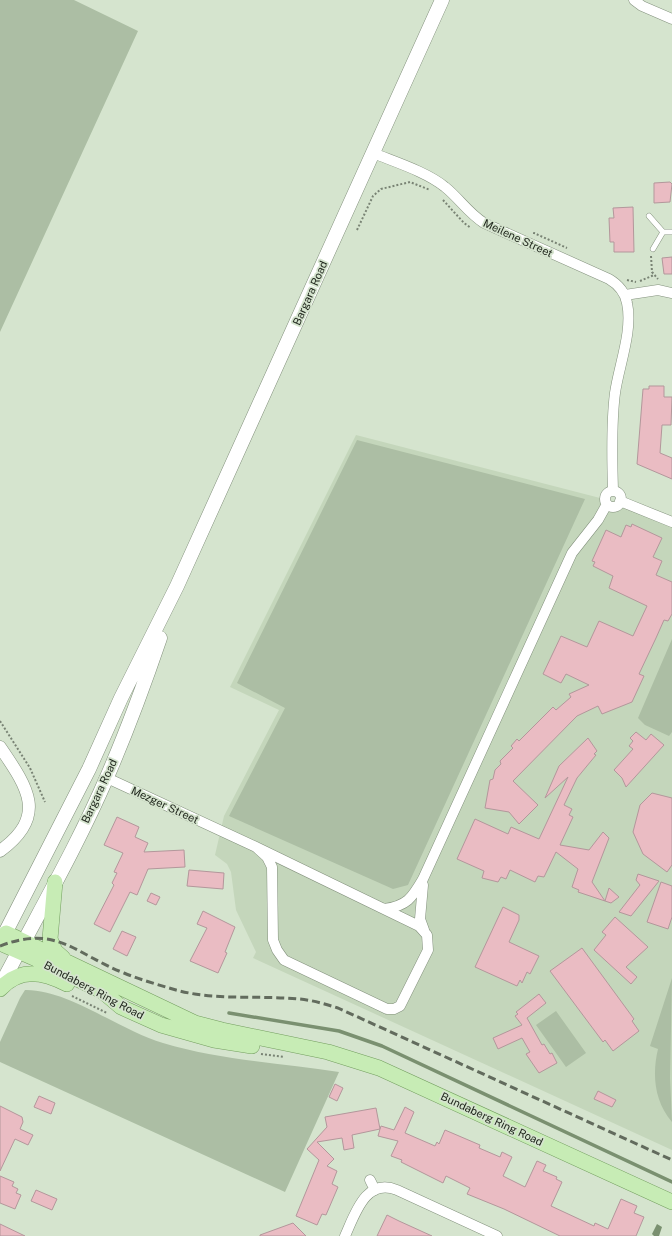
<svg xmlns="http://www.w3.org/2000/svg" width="672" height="1236" viewBox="0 0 672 1236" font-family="'Public Sans',sans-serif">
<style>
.built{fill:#c4d6bb}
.green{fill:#acbea4}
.water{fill:#7a9070}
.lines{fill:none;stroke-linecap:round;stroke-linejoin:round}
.stream{stroke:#7a9070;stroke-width:3.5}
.building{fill:#eabcc3;stroke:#b3979b}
.service-casing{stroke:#83917d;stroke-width:6}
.minor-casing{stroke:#83917d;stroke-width:11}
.tertiary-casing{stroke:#83917d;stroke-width:13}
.secondary-casing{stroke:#83917d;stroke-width:15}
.primary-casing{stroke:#739e5f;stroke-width:16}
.path{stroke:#798374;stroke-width:2;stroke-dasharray:2 2;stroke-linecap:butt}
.service{stroke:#fff;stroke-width:5}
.minor{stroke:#fff;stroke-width:10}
.tertiary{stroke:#fff;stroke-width:12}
.secondary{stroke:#fff;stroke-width:14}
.primary{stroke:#c7ecb5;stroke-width:15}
.rail{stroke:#626b5d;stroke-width:3;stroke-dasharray:8 4;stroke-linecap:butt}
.labels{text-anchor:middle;stroke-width:3.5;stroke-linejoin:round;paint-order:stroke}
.street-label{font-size:11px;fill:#1c2219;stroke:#d5e4ce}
</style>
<rect width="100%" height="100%" fill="#d5e4ce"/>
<path class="built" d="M356,435L631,506L672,524V1150L253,958L256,952L236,910L231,872L227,864L215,855L224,816L279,710L230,687Z"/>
<path class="green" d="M0,0H74L138,31L0,332Z
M357,440L585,499L408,885L393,889L229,816L285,708L237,683Z
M672,639V732L669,736L645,725L638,718Z
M672,978L670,1078L672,1122C654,1101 652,1074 658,1049L650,1046Z
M25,990C68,989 121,1031 163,1043C219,1060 281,1063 339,1072L285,1192L0,1062V1042L20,998Z
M556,1011L586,1053L566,1067L536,1025Z"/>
<path class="water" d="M657,1224L662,1227L659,1236H654L652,1234Z"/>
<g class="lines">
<path class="stream" d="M229,1013L339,1031L382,1046L672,1182"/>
</g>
<path class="building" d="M670,182L672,184L670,202L654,203V183Z
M633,207L634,252H614V242H610L609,218H614L613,208Z
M672,257V274H664L662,258Z
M649,386H664V397H672L671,425H662L660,453L672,458V479L637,464L643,389H649Z
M632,524L662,538L653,557L662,561L656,575L672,582V614L668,621L664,620L656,638L639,674L644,676L632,702L602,714L598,706L577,716L513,781L538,805L519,824L509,812L485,808L490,780L493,779L495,770L501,764L500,761L513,748L511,746L517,739L519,741L553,707L556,710L571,697L569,694L589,685L566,674L561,683L543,674L561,636L587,647L599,621L633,636L647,606L609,588L613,576L593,566L595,562L592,561L606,530L621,537L626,525L631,527Z
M636,732L646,740L651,734L664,745L626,787L622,778L614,770L633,749L629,746L633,741L630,738Z
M588,738L597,751L594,754L596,755L577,778L564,805L572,809L569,815L573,817L560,845L589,850L603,832L609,838L592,882L605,901L609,888L619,897L611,903L578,892L579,890L572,887L578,869L556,852L544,877L538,876L535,882L510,870L506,879L501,877L498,882L482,878L484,871L457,859L475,819L508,834L511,827L539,839L568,777L545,798L559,766Z
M652,793L672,798V865L667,872L643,854L633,832L640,805Z
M117,817L139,827L135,837L148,843L144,852L184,850L185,867L148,869L137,895L130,892L110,932L94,924L114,885L112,883L117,873L114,872L123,853L104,845Z
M189,870L224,873L223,889L187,886Z
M638,874L659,881L631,916L619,912L640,885L636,880Z
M661,882L672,886V917L668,929L647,922Z
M151,893L160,897L156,905L147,901Z
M503,907L519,915V920L509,942L539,956L530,974L527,972L522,983L520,980L517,986L475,967Z
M203,911L235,927L225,952L227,953L218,973L190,961L207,928L197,924Z
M615,917L648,947L626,967L637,977L631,984L594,950L606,935L602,932Z
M122,931L136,937L127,956L113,949Z
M582,948L634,1019L632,1021L639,1031L613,1051L605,1040L603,1042L550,971Z
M539,994L546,1003L527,1018L542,1045L544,1044L550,1054L552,1053L557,1063L539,1073L526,1054L530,1052L522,1038L498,1049L493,1038L522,1025L515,1016L518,1014L516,1012Z
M335,1084L343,1088L337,1101L329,1097Z
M598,1091L616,1100L612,1107L594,1099Z
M39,1096L55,1103L51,1114L34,1107Z
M0,1106L22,1117L23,1122L20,1129L33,1135L28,1145L15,1139L0,1171Z
M405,1107L414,1112L405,1133L435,1146L437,1142L439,1144L445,1130L480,1145L479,1148L500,1157L502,1152L512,1157L503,1176L525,1187L537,1161L546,1165L543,1171L557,1177L556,1179L562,1182L551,1206L594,1226L595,1223L608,1229L621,1199L637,1206L634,1213L644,1217L636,1236H560L504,1209L467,1194L470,1188L446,1176L443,1183L401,1162L402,1160L391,1156L398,1141L378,1136L380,1129L352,1135L354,1148L344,1150L342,1138L317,1142L334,1159L327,1166L337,1171L332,1184L338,1187L326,1215L322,1214L317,1225L296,1216L319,1160L307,1149L327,1127L325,1117L376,1108L380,1129L381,1126L394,1130Z
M0,1176L14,1182L12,1186L18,1189L16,1193L21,1195L15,1209L0,1203Z
M36,1190L57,1199L52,1210L31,1201Z
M387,1215L399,1221L432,1236H377Z
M293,1223L306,1236H260V1235Z
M0,1224L25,1236H0Z"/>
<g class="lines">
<defs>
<path id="service" d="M649,216L663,232H672
M653,249L663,232"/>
<path id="minor" d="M634,0L642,6L672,19
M373,153C395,162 427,172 445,187C459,198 468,213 484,223L609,279C619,285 625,292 627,303C633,331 619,365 615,393C611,424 612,459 613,490
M625,295L658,290L672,293
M605 499a8 8 0 1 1 16 0a8 8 0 1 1-16 0Z
M620,501L672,522
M107,778L256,847L419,926L427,935L428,950L400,1006L394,1009H387L284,960L277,950L273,940L272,867L267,857L256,847
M423,885L420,919L424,930
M384,909C407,906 412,898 423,879L572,553L598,520L607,504
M370,1180L375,1190
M345,1236C355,1214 366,1177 397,1190L497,1236"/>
<path id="tertiary" d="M0,747C28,788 48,816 0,851"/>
<path id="secondary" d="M0,943L89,769L121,698L177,586L442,0
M0,987C36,917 76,849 107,777C127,731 144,685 160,638"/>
<path id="primary" d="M55,882L50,939L55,951L63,958
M6,933L195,1023L222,1030L328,1052L379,1068L672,1202
M0,943L36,959L102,991L121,1007L161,1025L214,1040L252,1046
M0,989C20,967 43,972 67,984"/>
</defs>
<use href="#service" class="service-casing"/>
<use href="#minor" class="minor-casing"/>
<use href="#tertiary" class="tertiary-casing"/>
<use href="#secondary" class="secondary-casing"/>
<use href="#primary" class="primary-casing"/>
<path class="path" d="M443,200L464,223L471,228
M357,230L373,196L381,189L410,182L430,190
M534,234V233L567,248
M651,256L652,272L658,279
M627,280L636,282
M640,281L654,275
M0,721L30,768L45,802
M72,996L107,1013
M261,1054L284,1057"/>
<use href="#service" class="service"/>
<use href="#minor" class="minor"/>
<use href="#tertiary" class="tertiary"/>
<use href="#secondary" class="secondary"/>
<use href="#primary" class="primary"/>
<path class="rail" d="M0,946C57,924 75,954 124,973C141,980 159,985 176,990C216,1001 258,995 299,999C312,1000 325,1004 338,1008L672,1160"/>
</g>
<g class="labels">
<g class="street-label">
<text transform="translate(518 238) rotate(25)" y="4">Meilene Street</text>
<text transform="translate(310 293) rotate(-66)" y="4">Bargara Road</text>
<text transform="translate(99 791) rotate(-65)" y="4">Bargara Road</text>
<text transform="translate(165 805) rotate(25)" y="4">Mezger Street</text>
<text transform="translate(94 990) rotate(28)" y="4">Bundaberg Ring Road</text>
<text transform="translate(492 1119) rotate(25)" y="4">Bundaberg Ring Road</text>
</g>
</g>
</svg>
